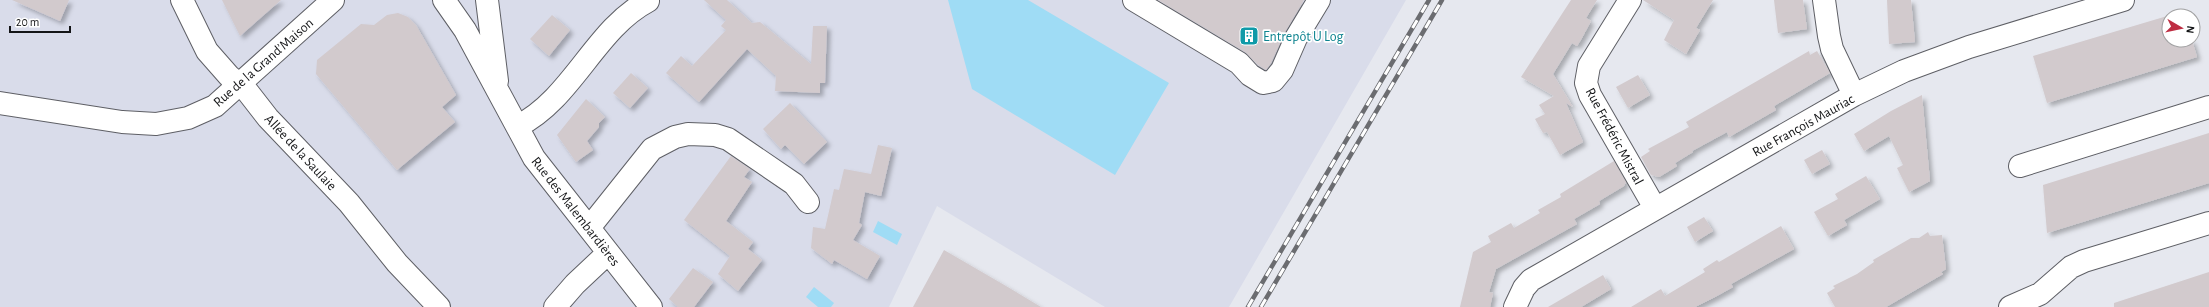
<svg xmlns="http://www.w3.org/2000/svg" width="2209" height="307" viewBox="0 0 2209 307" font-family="'Alegreya Sans',sans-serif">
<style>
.built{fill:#d9dcea}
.water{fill:#9fdcf5}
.building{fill:#d2cacd;filter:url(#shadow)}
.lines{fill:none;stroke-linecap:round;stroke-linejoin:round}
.minor-casing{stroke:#5e5f65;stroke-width:24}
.minor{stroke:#fff;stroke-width:22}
.rail-casing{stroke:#6b6c70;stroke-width:4.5}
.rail{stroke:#fff;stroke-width:3;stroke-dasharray:9;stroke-linecap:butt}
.labels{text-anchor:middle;stroke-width:3.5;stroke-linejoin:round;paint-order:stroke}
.culture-label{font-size:14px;fill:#0d838f;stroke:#fff;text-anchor:start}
.street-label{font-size:14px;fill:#141517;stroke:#fff}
</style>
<defs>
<filter id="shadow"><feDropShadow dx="3.5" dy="3.5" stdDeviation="2" flood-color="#0004"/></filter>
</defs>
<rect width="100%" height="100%" fill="#e6e8ef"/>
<path class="built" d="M0,0H1406L1229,307H1105L937,206L889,307H0Z"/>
<path class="water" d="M948,0H1028L1169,83L1115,175L972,89Z
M878,221L902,234L897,245L873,232Z
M814,287L834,303L831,307H818L806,297Z"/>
<path class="building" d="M12,0H69L60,21Z
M222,0H281L240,36Z
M704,0H727L752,23L760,22L811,64L813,26H827L825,83H820V93L775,91L776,76L747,49L699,102L666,73L681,56L692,66L726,30L721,26L726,20Z
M1158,0H1304L1285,32L1271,63L1266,70L1258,65L1245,52Z
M1571,0H1597L1586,18L1591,21L1582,38L1577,46L1572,43L1553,74L1573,107L1566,103L1583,142L1560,155L1547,132L1543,133L1535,119L1545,114L1539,105L1554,96L1521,77Z
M1643,0H1713L1696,28L1700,30L1686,54L1664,40L1674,20Z
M1774,0H1803L1807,29L1778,33Z
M1887,0H1911L1915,42L1889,44Z
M2184,11L2185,16H2169V40H2192L2197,57L2047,103L2033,56Z
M398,13L408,17L416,25L456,95L442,107L455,122L397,170L316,74L317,60L361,24L374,25L387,15Z
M552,15L570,30L549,56L530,39Z
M1809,51L1810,55L1817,51L1830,73L1774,106L1776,110L1729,137L1727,132L1692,151L1693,152L1675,163L1677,166L1669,171L1659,177L1651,175L1641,157L1650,151L1648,149L1689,127L1686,122Z
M631,73L648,88L630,108L613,93Z
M1638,75L1650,95L1628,108L1616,87Z
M1922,95L1930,181L1909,192L1897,168L1903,165L1889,136L1864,151L1854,134L1891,111Z
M586,99L605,117L599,123V127L587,141L593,150L576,162L557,135Z
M790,103L827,142L804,164L785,145L781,149L763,129Z
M2209,133V183L2047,233L2043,185Z
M878,145L892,148L881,196L865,192L859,223L862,225L853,240L880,256L867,279L834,260L832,264L811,248L813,227L825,229L834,189L839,190L844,169L871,174Z
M1822,150L1830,164L1812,174L1804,160Z
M731,156L750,169L744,177L752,182L726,221L753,242L748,249L762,260L738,291L718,274L730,256L684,220Z
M1614,161L1626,182L1624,186L1599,201L1600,204L1574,219L1577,224L1496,269L1489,292L1493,293L1490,307H1460L1473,252L1491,242L1488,236L1511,223L1514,228L1540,213L1538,210L1561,197L1560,194Z
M1866,176L1880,199L1844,220L1847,225L1828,236L1814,212L1838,199L1835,194Z
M1704,217L1713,231L1695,242L1687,227Z
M1781,226L1794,249L1731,284L1733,287L1715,297L1695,307H1631L1661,289L1665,296L1705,272L1703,269L1717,260L1719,262Z
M1928,232L1930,236L1942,235L1946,269L1941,272L1943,274L1886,307H1835L1827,293L1835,288L1833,286L1857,274L1874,262L1873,260L1911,238H1919Z
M944,250L1006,286L1041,307H913Z
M693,268L713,282L694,307H678L669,299Z
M2209,272V307H2114V303Z
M1603,275L1611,289L1581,307H1548Z"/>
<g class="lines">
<defs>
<path id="minor" d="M182,0L207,51L229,76L247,91L268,118L349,203L397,263L439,307
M444,0L465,30L534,158L651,307
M487,0L497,81
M1134,0L1239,63L1250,75L1263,83L1273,81L1282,70L1296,38L1319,0
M1630,0L1589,66L1586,83L1590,95L1655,208
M1824,0L1829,36L1832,49L1854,95
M0,103L122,122L156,124L188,118L215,106L333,0
M518,126C573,98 595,29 648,1
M2020,166L2209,107
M589,228L652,149L675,137L688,134L715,135L728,139L794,184L808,202
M555,307L575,284L608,253
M1515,307L1524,288L1531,280L1854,95L1904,71L1969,47L2123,0
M2010,307L2040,294L2071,267L2084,261L2209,223"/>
</defs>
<use href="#minor" class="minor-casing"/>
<use href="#minor" class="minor"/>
<defs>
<path id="rail" d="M1248,307L1429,0
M1261,307L1442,0"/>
</defs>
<use href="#rail" class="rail-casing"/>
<use href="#rail" class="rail"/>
</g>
<defs>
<symbol id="building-square" viewBox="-11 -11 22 22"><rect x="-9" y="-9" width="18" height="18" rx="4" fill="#0f9aa8" stroke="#fff"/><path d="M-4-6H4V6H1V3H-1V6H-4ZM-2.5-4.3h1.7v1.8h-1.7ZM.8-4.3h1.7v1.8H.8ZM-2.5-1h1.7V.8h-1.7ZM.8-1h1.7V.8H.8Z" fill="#fff"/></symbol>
</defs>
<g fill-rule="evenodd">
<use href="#building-square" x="1238" y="25" width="22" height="22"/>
</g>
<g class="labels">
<g class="culture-label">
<text x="1263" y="41">Entrepôt U Log</text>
</g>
<g class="street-label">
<text transform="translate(263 62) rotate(-41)" y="5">Rue de la Grand’Maison</text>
<text transform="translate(1803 125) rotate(-29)" y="5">Rue François Mauriac</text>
<text transform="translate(1615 136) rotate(62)" y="5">Rue Frédéric Mistral</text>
<text transform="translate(301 152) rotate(47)" y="5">Allée de la Saulaie</text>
<text transform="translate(576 211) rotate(52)" y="5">Rue des Malembardières</text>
</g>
</g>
<g transform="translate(2181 28) rotate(99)"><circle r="19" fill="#ffffff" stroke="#a1a1a2"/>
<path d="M0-3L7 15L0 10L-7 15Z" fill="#be2d42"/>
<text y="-6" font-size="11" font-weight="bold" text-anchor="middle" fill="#141517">N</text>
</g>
<path d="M10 26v6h60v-6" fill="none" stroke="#141517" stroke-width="2"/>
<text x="16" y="26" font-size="12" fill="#141517" stroke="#ffffff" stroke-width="3" paint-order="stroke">20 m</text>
</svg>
